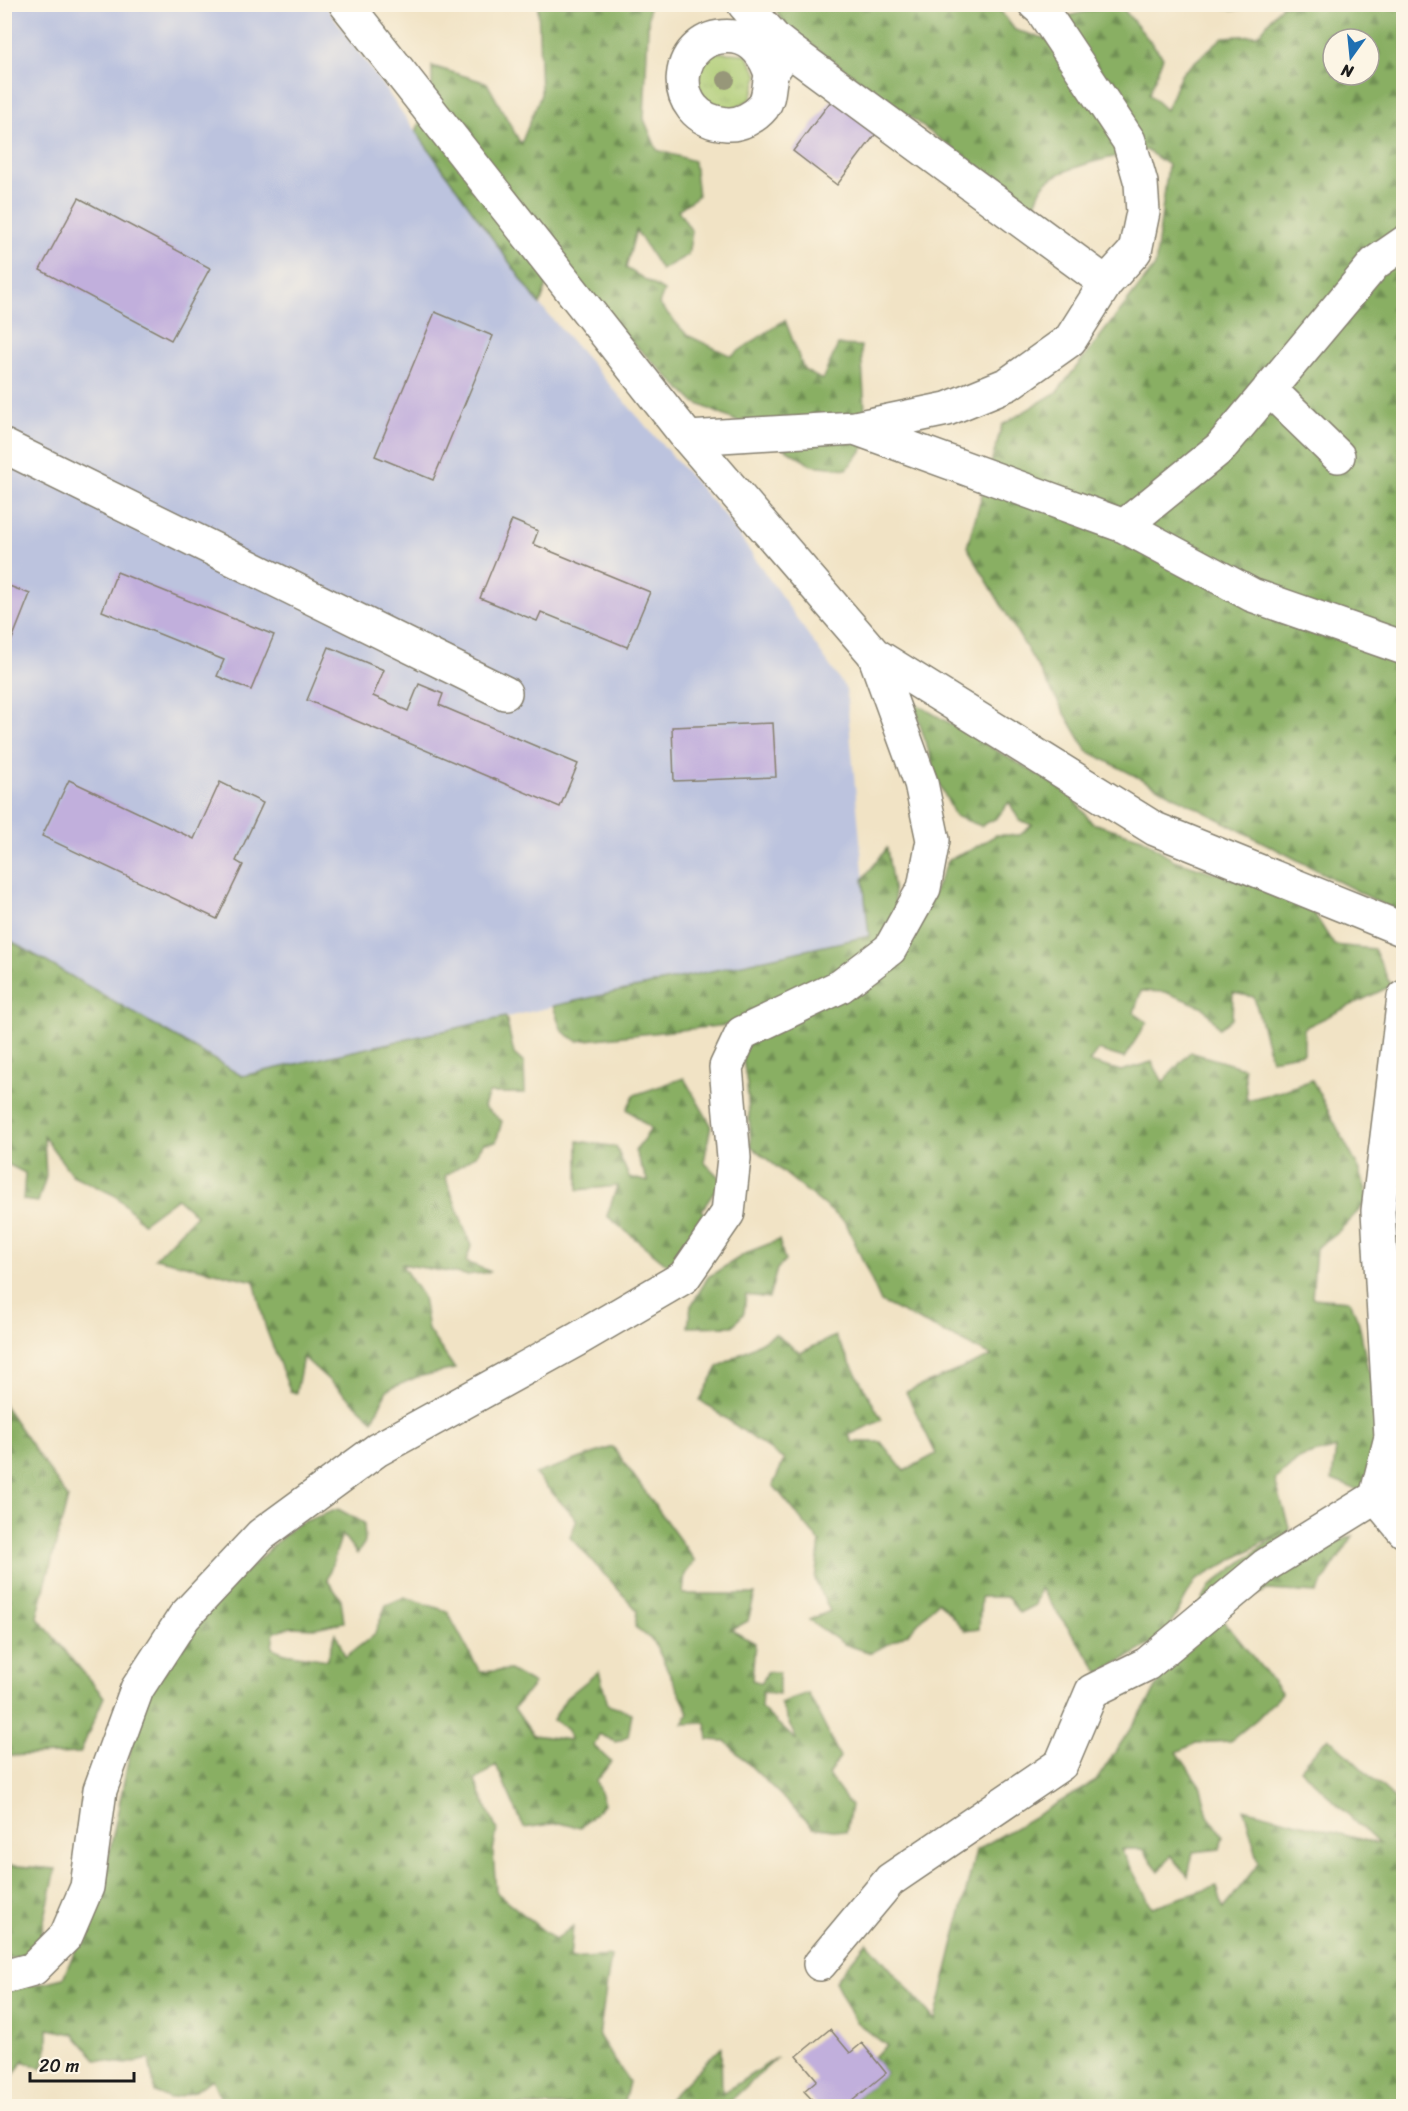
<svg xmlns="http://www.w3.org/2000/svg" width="1408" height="2111" viewBox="0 0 1408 2111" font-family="Sriracha,sans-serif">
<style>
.industrial{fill:#bcc3de}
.grass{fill:url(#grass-tufts);stroke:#647447;stroke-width:1.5}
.forest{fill:url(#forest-firs);stroke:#526640;stroke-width:1.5;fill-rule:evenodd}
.building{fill:#c1afdc}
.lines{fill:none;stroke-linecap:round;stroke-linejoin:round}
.minor-casing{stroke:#868070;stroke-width:36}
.minor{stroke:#fff;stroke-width:33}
.tree{fill:#979779}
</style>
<defs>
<pattern id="grass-tufts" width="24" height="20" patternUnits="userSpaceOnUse" patternTransform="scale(1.5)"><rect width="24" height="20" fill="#accb72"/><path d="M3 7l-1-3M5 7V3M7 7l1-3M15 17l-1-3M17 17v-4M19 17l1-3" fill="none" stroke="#93ae62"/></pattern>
<pattern id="forest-firs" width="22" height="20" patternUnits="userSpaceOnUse" patternTransform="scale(1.5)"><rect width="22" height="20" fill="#89af64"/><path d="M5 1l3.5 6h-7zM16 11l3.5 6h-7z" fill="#6f8e52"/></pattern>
</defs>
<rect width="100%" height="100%" fill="#fcf5e5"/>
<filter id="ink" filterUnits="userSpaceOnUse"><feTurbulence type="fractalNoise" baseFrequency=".0167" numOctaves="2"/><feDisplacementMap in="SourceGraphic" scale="12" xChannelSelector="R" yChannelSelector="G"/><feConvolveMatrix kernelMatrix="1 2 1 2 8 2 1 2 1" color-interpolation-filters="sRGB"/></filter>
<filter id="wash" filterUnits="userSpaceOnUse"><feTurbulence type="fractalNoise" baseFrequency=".008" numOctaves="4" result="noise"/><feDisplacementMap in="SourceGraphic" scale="24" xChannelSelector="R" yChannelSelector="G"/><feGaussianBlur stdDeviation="1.35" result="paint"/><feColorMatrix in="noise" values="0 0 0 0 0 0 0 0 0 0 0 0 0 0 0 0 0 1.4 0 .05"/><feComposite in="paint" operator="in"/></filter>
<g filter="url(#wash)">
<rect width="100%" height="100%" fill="#f1e3c5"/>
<path class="industrial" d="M5,5H325L540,305L728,520L846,689L869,936L242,1076L5,937Z"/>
<path class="grass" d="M710,52L746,54L758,75L751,99L730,111L706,106L695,72Z"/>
<path class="forest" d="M538,5H649L644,119L657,150L694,161L698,196L678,210L692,232L688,255L661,270L636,230L626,268L664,291L659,304L687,335L731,356L785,320L804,370L822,380L838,345L861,346L867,444L847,469L811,465L754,429L694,402L601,312L547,284L540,305L416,132L432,89V66L487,83L521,144L541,94Z
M773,5H996L1015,30L1047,39L1068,16L1113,5H1120L1163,57L1149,94L1166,110L1181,74L1223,37L1258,35L1282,5H1403V915L1087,751L967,547L1002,425L1057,392L1155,266L1168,165L1146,150C1123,155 1056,167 1043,186C1039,192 1037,201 1033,208L785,25ZM1333,39H1369V75H1333Z
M1202,5H1258L1234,10Z
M913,702L1068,792L1092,823L1142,838L1174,860L1306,901L1334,945L1374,949L1391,986L1304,1028V1053L1271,1059L1254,997L1233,993L1232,1019L1219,1028L1203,1007L1165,992L1141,991L1134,1013L1147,1022L1124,1058L1098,1050L1089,1062L1121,1071L1152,1062L1163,1082L1190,1052L1244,1068L1247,1100L1282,1091L1312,1080L1360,1171L1369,1200L1337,1233L1316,1248L1312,1298L1350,1301L1359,1323L1368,1370L1400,1403L1398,1372L1403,1332V1450L1360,1491L1332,1480L1336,1448L1300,1458L1275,1480L1289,1527L1286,1558L1353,1536L1316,1593L1267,1590L1219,1615L1282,1693L1257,1719L1230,1741L1196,1743L1177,1752L1201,1787L1208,1816L1223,1836L1220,1849L1193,1852L1188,1876L1171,1855L1159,1871L1142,1849H1121L1152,1907L1217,1886L1223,1909L1259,1863L1244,1809L1379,1844L1300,1769L1328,1737L1403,1807V2106H846L886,2073L873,2057L887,2046L855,2021L835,1981L867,1942L935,2020L976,1850L1096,1781L1150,1699L1210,1586L1283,1531L1195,1581L1164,1637L1100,1673L1040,1588L1035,1605L1019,1613L1008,1597H981L979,1629L965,1631L938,1601L909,1633L871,1653L844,1644L809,1620L830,1611L815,1580L820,1542L773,1485L784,1460L700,1400L718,1367L775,1334L800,1353L835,1336L882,1420L849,1435L852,1442H881L904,1471L936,1454L906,1392L992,1356L881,1302L846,1223L751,1146L747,1084L737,1024L577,1041L562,1031L553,1006L869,936L863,879L887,848L904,957L949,859L971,850L996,835H1020L1032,825L1019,820L1009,802L997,818L981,826L955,816L938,781Z
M4,937L242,1076L506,1017L514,1054L524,1063L525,1093H489L484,1107L502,1121L496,1142L484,1143L476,1155L445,1176L471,1246L466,1262L491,1272L466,1275L401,1264L423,1297L428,1330L455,1369L417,1377L387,1390L373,1420L303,1357L296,1393L290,1391L266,1329L254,1281L155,1258L196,1215L177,1198L143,1223L116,1196L72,1175L44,1137L46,1177L38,1202L23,1200L25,1173L5,1163Z
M684,1078L711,1125L704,1162L722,1180L702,1210L711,1222L690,1236L669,1266L607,1216L617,1186L578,1190V1141L616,1147L629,1177L648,1182L635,1151L651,1129L627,1109L634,1095Z
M779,1240L785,1261L777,1269L769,1298L746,1295L744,1313L733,1326L688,1327L691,1306L708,1277L748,1252Z
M4,1405L68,1498L37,1617L104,1697L80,1753L5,1756Z
M613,1447L695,1561L685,1574L683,1594H755L748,1621L731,1630L755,1643L752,1680L762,1683L767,1672H779V1694L762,1692L761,1708L797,1741L780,1703L808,1693L840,1757L828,1775L851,1806L846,1832L813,1827L725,1741L708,1740L706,1723L683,1724L689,1713L654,1642L635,1627L637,1610L570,1537L577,1520L535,1474Z
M338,1509L364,1523L365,1542L357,1554L342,1534L327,1580L341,1599L344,1622L315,1628L291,1627L274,1632L272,1648L285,1653L327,1660L336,1633L345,1657L374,1635L386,1605L405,1597L447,1611L480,1672L510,1670L534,1684L514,1708L533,1735L570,1740L568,1730L553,1720L566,1698L599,1671L608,1705L632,1713L628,1737L616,1742L599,1734L594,1746L611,1762L596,1781L604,1804L580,1828L559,1823L524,1828L496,1765L475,1781L497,1830L493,1851L496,1892L555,1940L573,1926L570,1959L611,1956L599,2036L629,2082L623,2106H224L212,2079L194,2092L169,2099L155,2092L149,2059L126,2064L97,2060L74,2034L48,2029V2045L42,2069L23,2061L8,2083L4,2079V1992L63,1978L102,1889L140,1703L192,1636L209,1607L295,1525Z
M4,1865L56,1869L37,1952L5,1960Z
M721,2047L722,2094L778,2057L725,2106H662Z"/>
<g id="blocks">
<path class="building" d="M834,97L878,131L837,185L793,151Z
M79,198L210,268L171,340L40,270Z
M435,312L493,336L433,480L375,456Z
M512,520L538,531L533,544L650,592L627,647L541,612L537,621L480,598Z
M117,572L274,635L251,690L217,676L224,660L102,611Z
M4,584L30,594L5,657H4Z
M329,647L384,670L373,696L408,711L419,684L443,694L439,705L578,764L560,807L307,700Z
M773,723L776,777L674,781L672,727Z
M69,780L194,839L220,782L263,803L236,861L243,865L217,919L42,836Z
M830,2029L850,2053L862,2043L886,2073L846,2106H818L804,2091L817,2080L797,2056Z"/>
</g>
</g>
<g filter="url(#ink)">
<use href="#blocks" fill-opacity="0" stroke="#868070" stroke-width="1.5"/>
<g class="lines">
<defs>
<path id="minor" d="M346,4L688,438L874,654L1155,829L1404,930
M744,4L775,39L789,50L1106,283
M771,74C765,56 755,40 735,37C672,29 663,120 727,124C740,125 755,117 763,107C770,97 768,87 771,76C773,67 783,57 789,50
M1269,389L1338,456
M855,428L1124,526L1252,595L1404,648
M688,438L855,428L947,409L1008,384L1070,340L1106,283L1135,251L1143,212L1141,183L1129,141L1042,10L1035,4
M4,446L505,693
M1124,526L1220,448L1375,263L1404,243
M1376,1497L1404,1531
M820,1964L890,1880L1061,1764L1092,1691L1147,1664L1266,1565L1376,1497L1391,1437L1378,1211L1404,997
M4,1977L33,1969L66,1936L87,1887L100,1790L137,1689L184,1617L261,1535L377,1450L576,1340L684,1277L728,1213L734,1158L726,1067L742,1033L841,986L890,949L924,888L933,840L921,783L874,654"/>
</defs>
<use href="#minor" class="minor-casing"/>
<use href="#minor" class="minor"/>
</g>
<circle class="tree" cx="726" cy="80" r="9"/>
</g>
<rect width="1408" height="2111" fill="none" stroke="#fcf5e5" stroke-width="24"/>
<g transform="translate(1351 57) rotate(195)"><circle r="28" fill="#fcf5e5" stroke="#a29e95" stroke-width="1.5"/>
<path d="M0-4.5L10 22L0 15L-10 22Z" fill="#1f6fb2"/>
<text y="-9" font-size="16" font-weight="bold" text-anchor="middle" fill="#1c1c1c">N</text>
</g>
<path d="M30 2072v9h104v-9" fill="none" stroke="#1c1c1c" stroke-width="3"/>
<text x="39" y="2072" font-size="18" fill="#1c1c1c" stroke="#fcf5e5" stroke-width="4.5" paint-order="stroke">20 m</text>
</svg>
